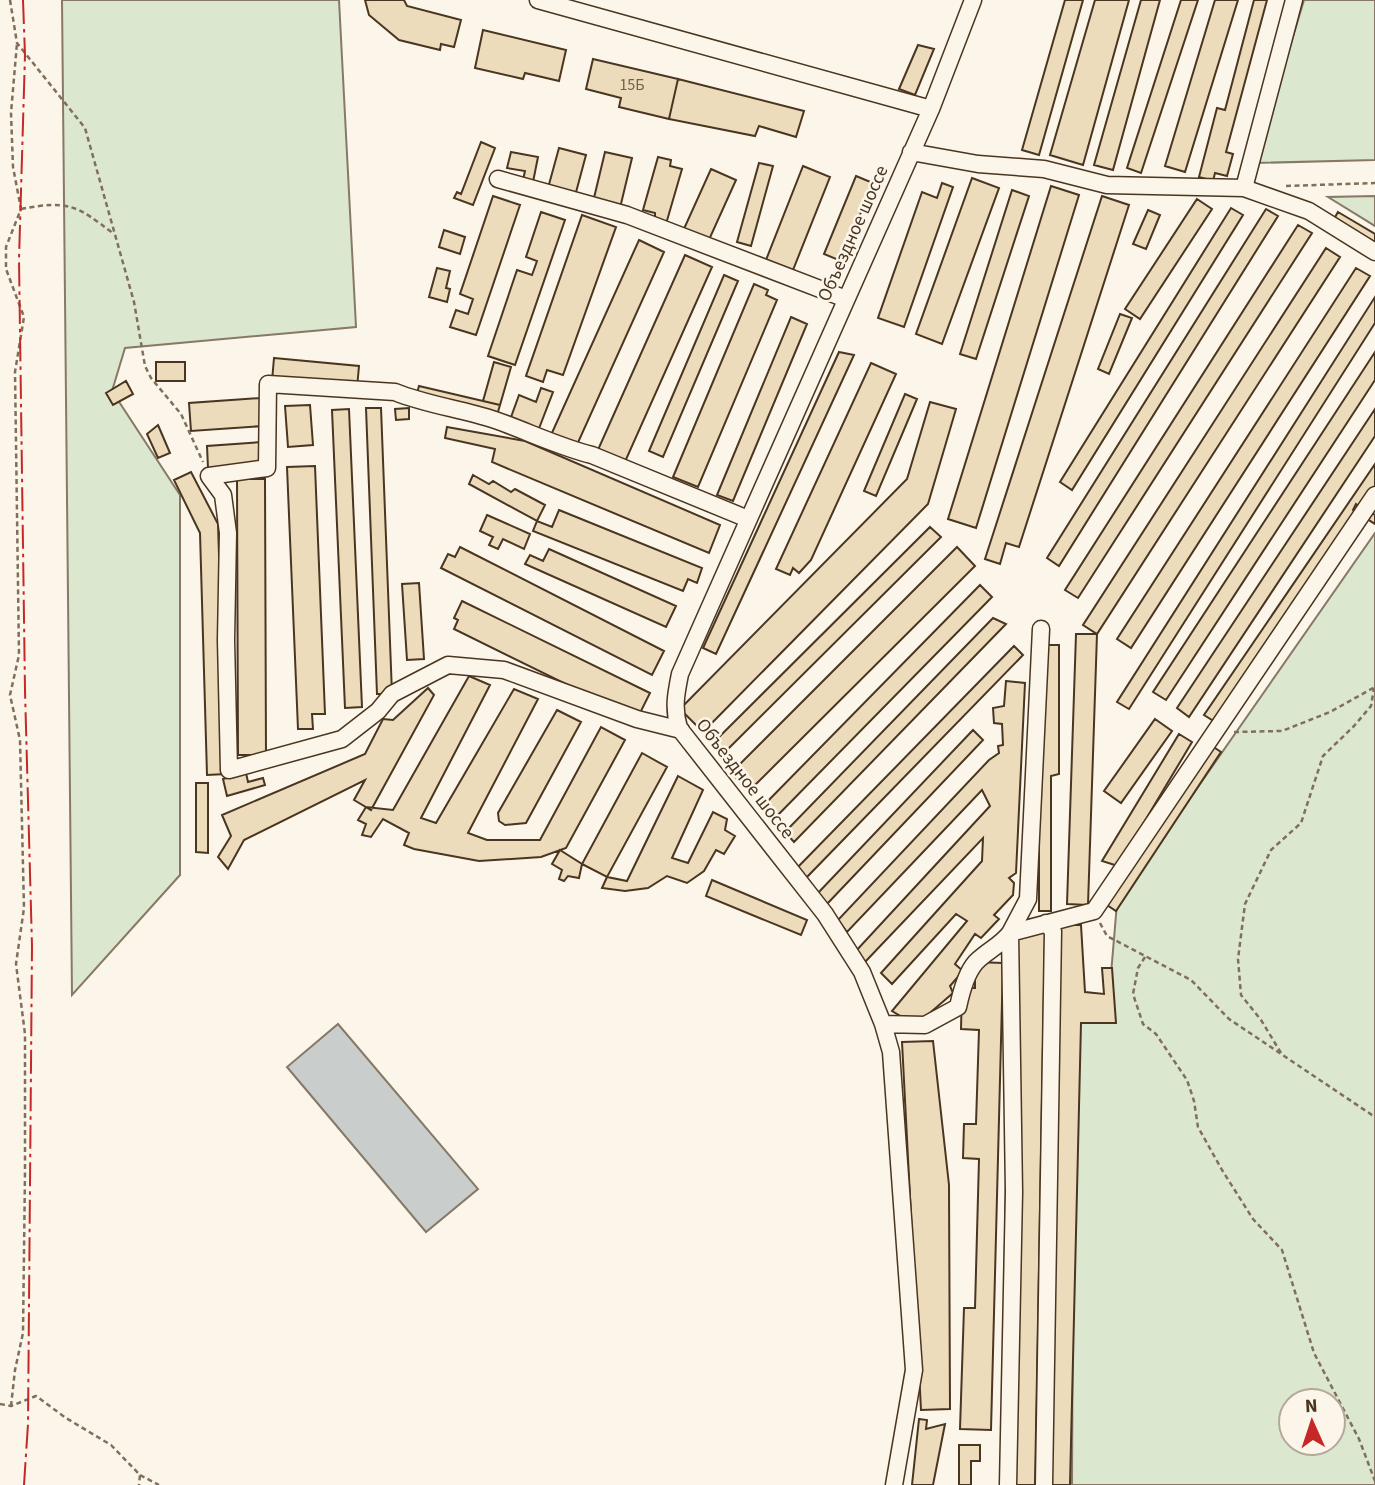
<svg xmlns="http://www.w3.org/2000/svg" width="1375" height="1485" viewBox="0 0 1375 1485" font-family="'Source Sans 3',sans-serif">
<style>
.green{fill:#dce7d0;stroke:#887966;stroke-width:2;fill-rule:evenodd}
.water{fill:#c9cecd;stroke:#887966;stroke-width:2}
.building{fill:#ecdcbc;stroke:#4a3520;stroke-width:2}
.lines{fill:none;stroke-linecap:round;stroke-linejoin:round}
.minor-casing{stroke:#4a3520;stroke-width:19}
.path{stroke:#7f6f5c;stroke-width:2.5;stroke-dasharray:5 3.5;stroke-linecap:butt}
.minor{stroke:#fbf6e9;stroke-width:16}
.power{stroke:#c62828;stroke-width:2;stroke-dasharray:24 5 3.5 5;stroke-linecap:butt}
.labels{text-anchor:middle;stroke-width:5;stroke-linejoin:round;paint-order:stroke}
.number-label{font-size:16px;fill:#725f47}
.street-label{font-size:19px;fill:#4a3520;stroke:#fbf6e9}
</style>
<rect width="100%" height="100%" fill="#fbf6e9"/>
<path class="green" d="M62,0H339L356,327L125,348L112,391L180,495V875L72,995Z
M1304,0H1375V160L1255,163Z
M1375,196V226L1328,197Z
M1375,533V1485H1072L1074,1031L1110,986L1117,903ZM1291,1401H1333V1443H1291Z"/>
<path class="water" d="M338,1024L478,1189L426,1232L287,1067Z"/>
<path class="building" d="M365,0H404L407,6L461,20L454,47L441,44L440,50L399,40L369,15Z
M1065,0H1083L1039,155L1022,150Z
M1095,0H1129L1083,165L1050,155Z
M1141,0H1160L1113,170L1094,165Z
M1181,0H1198L1141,173L1127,168Z
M1215,0H1238L1185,172L1165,166Z
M1254,0H1267L1226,152L1233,154L1227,176L1215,173L1213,181L1199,177L1217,108L1225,110Z
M483,30L566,50L559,81L525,73L523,79L475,68Z
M918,45L934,49L915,95L899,89Z
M593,59L678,79L669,119L619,107L621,98L586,89Z
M678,79L804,111L796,137L759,126L755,136L669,119Z
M481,142L495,148L473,205L454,198L457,192L461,194Z
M559,148L586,155L575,196L548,188Z
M511,152L538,157L533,182L523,180L525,171L507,168Z
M605,152L632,158L620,208L593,202Z
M658,157L671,160L670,166L682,169L666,224L655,220V213L643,210Z
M759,163L773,166L751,246L737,242Z
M803,166L830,177L793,270L766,260Z
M711,169L736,180L708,242L683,231Z
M856,176L873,183L841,261L824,254Z
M972,178L999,188L942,344L916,334Z
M942,183L953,187L904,327L878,318L922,192L937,198Z
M1051,186L1079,195L976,528L948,519Z
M1012,190L1029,196L976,359L960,354Z
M493,196L520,205L476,335L450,327L456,310L468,314L473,299L460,294Z
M1102,196L1129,205L1019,547L1006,543L1000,564L985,559Z
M1197,199L1212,209L1140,319L1125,309Z
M1231,208L1243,215L1072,490L1060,482Z
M1266,209L1278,216L1059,566L1047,558Z
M1148,210L1160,215L1146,249L1133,244Z
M541,212L565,220L515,365L488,356L517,270L532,275L537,261L526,257Z
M1338,212L1375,234V245L1334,219Z
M582,215L616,227L563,375L547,370L543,382L526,376Z
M1298,225L1312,233L1078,598L1065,590Z
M444,230L465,237L460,254L439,247Z
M639,240L664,252L576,447L551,435Z
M1326,248L1340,257L1097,634L1083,625Z
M685,255L712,267L624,464L597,452Z
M437,268L450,271L446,288L450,289L447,302L429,297Z
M1356,268L1370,276L1131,648L1117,639Z
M724,275L738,281L663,457L649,451Z
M754,284L768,290L766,295L777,300L698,487L673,477Z
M1375,297V323L1129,709L1117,702Z
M1120,314L1132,318L1109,374L1098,369Z
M791,317L807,324L733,501L717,495Z
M839,352L854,355L716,654L703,648Z
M1375,352V380L1166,700L1153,692Z
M274,358L359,366L357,388L272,381Z
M156,362H185V381H156Z
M494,362L511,367L500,405L483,401Z
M871,363L896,374L811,560L799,573L793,568L790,575L776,569Z
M126,381L133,394L113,405L106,393Z
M419,386L483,401L500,405L497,415L416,397Z
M541,388L553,392L538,431L510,420L519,395L536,402Z
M905,394L917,399L876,496L864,491Z
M261,398L263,426L191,431L189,403Z
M930,402L956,409L928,504L703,732L680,709L907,479Z
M310,405L313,445L288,447L285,406Z
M366,408H381L392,694H377Z
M409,408V419L396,420L395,409Z
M349,409L362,707L345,708L332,410Z
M1375,409V436L1189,717L1177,708Z
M158,425L170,453L158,458L147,434Z
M447,427L525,441L720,525L709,553L492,462L495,449L445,438Z
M262,442L263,464L208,468L207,446Z
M1375,464V488L1215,722L1204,715Z
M315,466L325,714H312L313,729H298L287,467Z
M191,472L218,524L226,774L207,775L200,533L174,480Z
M473,475L489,484L493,481L511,492L515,489L545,505L537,521L469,484Z
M237,479H265L266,755H238Z
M1356,504L1375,515V524L1353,510Z
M559,510L702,568L697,583L688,579L683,591L533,531L537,521L552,527Z
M487,515L530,534L524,549L503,539L498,549L489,545L493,537L480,531Z
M930,527L941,537L724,753L714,742Z
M460,547L664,651L652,675L441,568L448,554L455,557Z
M957,547L975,566L749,791L731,773Z
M549,549L676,606L666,627L525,564L530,555L543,561Z
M419,583L424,659L407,660L402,584Z
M980,585L992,597L774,819L762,807Z
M462,601L650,693L637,719L454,629L458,620L454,618Z
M993,618L1006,624L794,842L785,832Z
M1076,634H1097L1088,905L1067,904Z
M1039,645H1059V774L1051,776V911H1039Z
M1014,646L1023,655L806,878L796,869Z
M469,676L490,685L421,818L436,823L514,689L538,699L468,833L487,840H540L601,727L625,740L566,848L541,857L479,861L414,849L404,845L409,833L383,819L371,837L362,835L366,824L358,820L366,807L393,810Z
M1006,681L1025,683L1016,873L1009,878L1014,883L1013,895L994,915L999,919L981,938L975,934L955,964L963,971L950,986L953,993L924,1018L907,1020L892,1011L967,921L956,914L892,984L881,973L982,861L983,838L865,962L855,952L990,806L982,790L847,932L838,920L989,760L999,753L998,746L1003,745L1002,724L994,723L993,708L1004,706Z
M428,688L434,695L371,810L354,800L365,780L244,840L228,869L218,857L231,836L222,815L365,754L383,719L393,720Z
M557,710L581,722L526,823L505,825L499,821L498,813Z
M1155,719L1172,731L1121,803L1104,791Z
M973,730L983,740L827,904L817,894Z
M1179,734L1192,742L1118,866L1102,861Z
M1209,744L1221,752L1116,911L1104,903Z
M642,753L667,767L607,877L582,864Z
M246,773L248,782L263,778L265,785L227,796L223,779Z
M678,776L703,790L672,858L688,863L713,812L727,819L725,830L735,836L724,854L716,850L704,871L687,883L667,876L648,888L625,891L602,888L607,877L627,881Z
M196,783H208V853L196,852Z
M560,850L582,864L579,878L568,876L564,881L559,879L562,870L552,864Z
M712,880L807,920L801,935L706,896Z
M1061,925H1081L1085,992L1104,994L1102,968H1112L1116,1023H1081L1070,1485H1050Z
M1010,933H1045L1035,1485H1001Z
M975,962L1003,963L991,1430L960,1429L964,1308H975L979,1159L963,1158L964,1124H976L979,1030L961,1029L962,988H975Z
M933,1041L949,1185L950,1409L921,1410L902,1042Z
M919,1419L927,1420L926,1429L945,1424L933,1485H912Z
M959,1445H980V1461H971V1485H959Z"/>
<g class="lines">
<defs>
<path id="minor" d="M538,0L931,109
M911,152L978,164L1044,169L1107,185L1244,188L1309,211L1375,252
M498,179L627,215L846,299
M1244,188L1294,0
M681,730L637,719L504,670L448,665L392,694L378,711L342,739L229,770L226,640L228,533L223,495L209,476L267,468L268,384L395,392C427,405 462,409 495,420C527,431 559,447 592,455L748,519
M883,1024L925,1025L958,1007C961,993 966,973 976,962C987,951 1001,945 1010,933L1094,911L1375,495
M894,1485L914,1370L891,1052L883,1024L862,972L825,914L679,728C673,708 676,694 680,674L931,109L973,0
M1008,1485L1014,1192L1010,933L1028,899L1041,629
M1044,1485L1053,931L1046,923"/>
</defs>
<use href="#minor" class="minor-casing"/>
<path class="path" d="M10,0L17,43L85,128L134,302L145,366L151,378L181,414L203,462
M1286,186L1375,183
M21,209C69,200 76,205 114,234
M1234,732L1282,731L1330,712L1375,687
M1100,923L1107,936L1191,980L1229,1019L1375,1117
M1145,957L1138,968L1133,994L1143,1024L1156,1034L1187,1080L1194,1101L1198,1127L1222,1170L1253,1219L1282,1250L1314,1353L1359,1439L1375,1481
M1281,1053L1261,1020L1241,995L1238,959L1245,904L1271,850L1301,823L1323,756L1354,726L1371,706L1374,688
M0,1404L11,1406L36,1396L66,1418L111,1445L140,1475L139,1485
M11,1406L15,1370L23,1333L25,1171V1034L16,964L24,908L20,740L10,695L19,655L15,372L24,317L6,269V247L21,209L13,167L11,113L17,43
M140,1475L159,1485"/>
<use href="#minor" class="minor"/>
<path class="power" d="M23,0L25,55L19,259L25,691L32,946L28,1424L24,1485"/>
</g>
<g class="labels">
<g class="number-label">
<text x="632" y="90">15Б</text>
</g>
<g class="street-label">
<text transform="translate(852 233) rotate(-66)" y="7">Объездное шоссе</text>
<text transform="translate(746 778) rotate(52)" y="7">Объездное шоссе</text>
</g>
</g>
<g transform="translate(1312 1422) rotate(357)"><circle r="33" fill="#fbf6e9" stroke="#b4a999" stroke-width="2"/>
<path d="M0-5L12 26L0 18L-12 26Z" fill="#c62828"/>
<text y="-10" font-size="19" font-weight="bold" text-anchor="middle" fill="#4a3520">N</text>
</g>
</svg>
